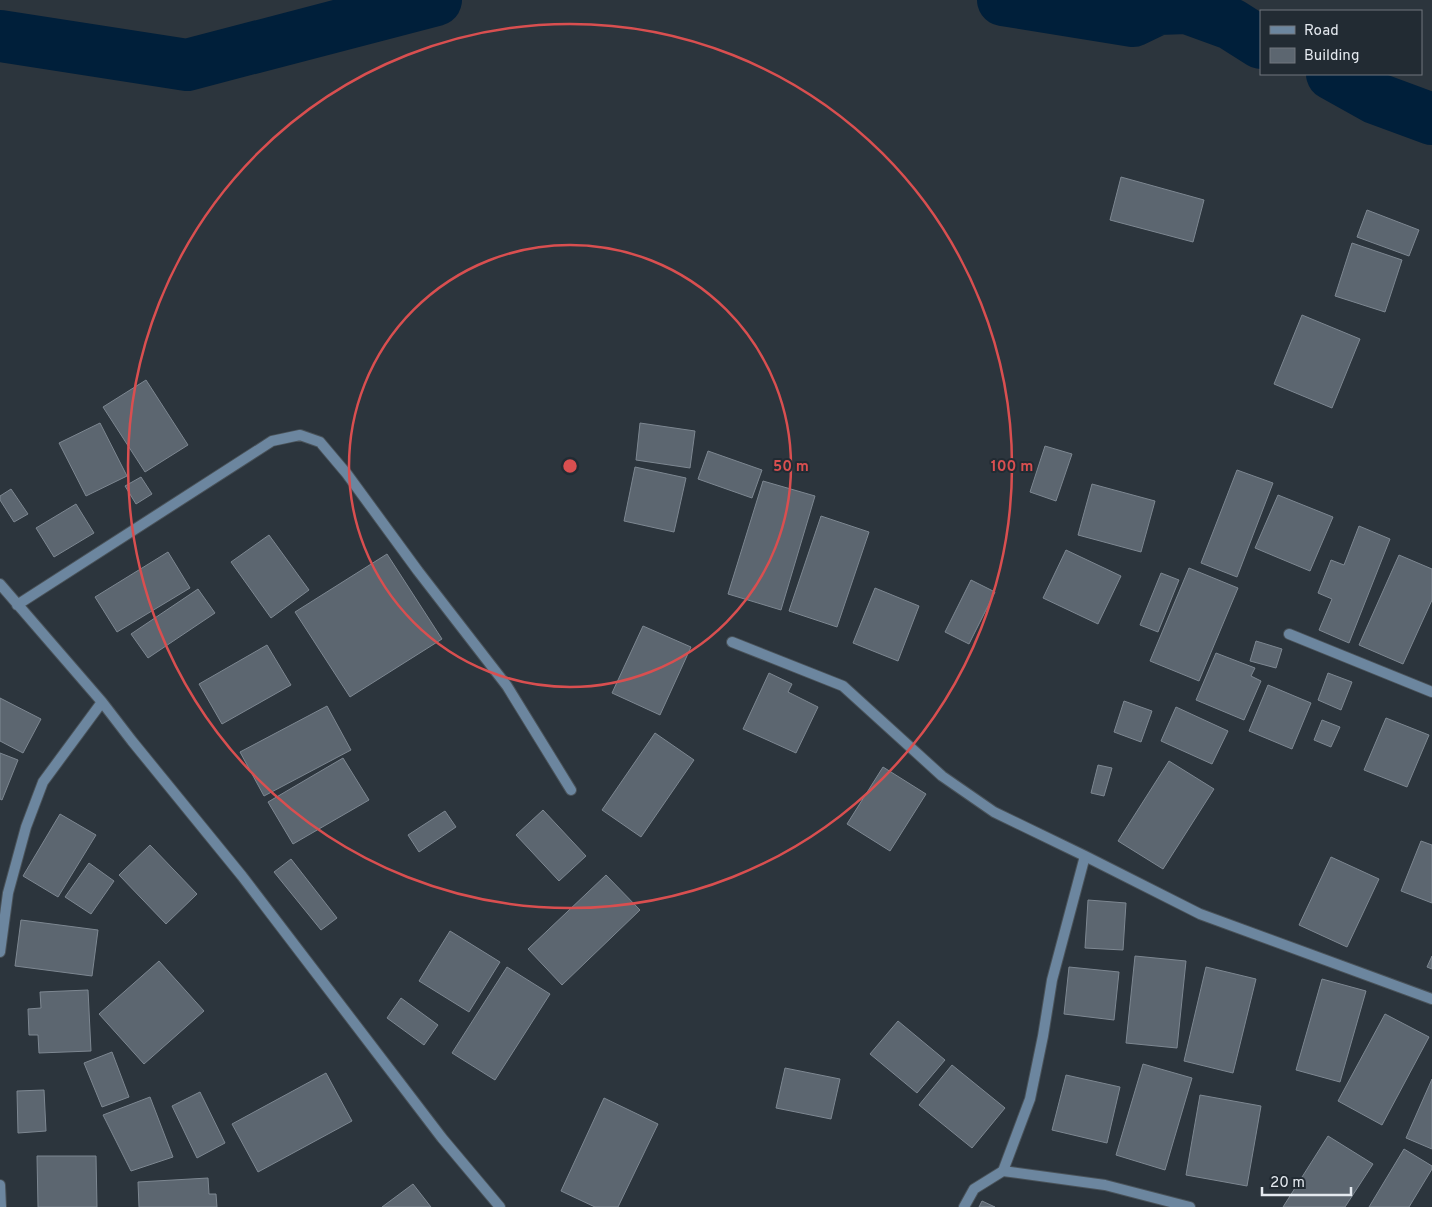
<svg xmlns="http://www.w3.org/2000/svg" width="1432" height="1207" viewBox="0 0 1432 1207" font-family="Overpass,sans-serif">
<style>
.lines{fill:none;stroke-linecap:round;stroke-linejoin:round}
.river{stroke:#001f3a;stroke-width:52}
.building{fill:#5c6670;stroke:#7d8791}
.street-casing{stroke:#495259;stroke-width:12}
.street{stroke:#6c869f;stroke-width:10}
.ring{fill:none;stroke:#d94f50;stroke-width:2.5}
.centre{fill:#d94f50;stroke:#222b33;stroke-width:2.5}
.ring-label{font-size:15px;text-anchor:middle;font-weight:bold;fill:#d94f50;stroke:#222b33;stroke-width:4;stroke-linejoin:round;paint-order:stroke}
</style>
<rect width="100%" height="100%" fill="#2c353d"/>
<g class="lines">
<path class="river" d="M1003,0L1133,21L1158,9L1187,8L1231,24L1261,43
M0,36L187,65L436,0
M1332,74L1375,98L1432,119"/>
</g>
<path class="building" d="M1121,177L1204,200L1193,242L1110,220Z
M1367,210L1419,230L1409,256L1357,237Z
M1352,243L1402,260L1385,312L1335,296Z
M1302,315L1360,339L1332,408L1274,384Z
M146,380L188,445L145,472L103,407Z
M100,423L127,476L86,496L59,443Z
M640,423L695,431L690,468L636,460Z
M1045,446L1072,454L1056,501L1030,492Z
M708,451L762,470L752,498L698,479Z
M635,467L686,478L674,532L624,521Z
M1237,470L1273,483L1237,577L1201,563Z
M141,477L152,494L136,504L125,486Z
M763,481L815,496L781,610L728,594Z
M1092,484L1155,501L1141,552L1078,535Z
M11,489L28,514L14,522L0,500V496Z
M1278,495L1333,517L1310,571L1255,548Z
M76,504L94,533L54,557L36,528Z
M821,516L869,532L837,627L789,611Z
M1359,526L1390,539L1349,643L1319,630L1332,599L1318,593L1331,560L1344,565Z
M269,535L309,590L271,618L231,562Z
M1066,550L1121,576L1098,624L1043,598Z
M168,552L190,588L117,632L95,597Z
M387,554L442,639L350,697L295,612Z
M1399,555L1432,569V600L1403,664L1359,645Z
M1189,568L1238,588L1199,681L1150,661Z
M1161,573L1179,580L1158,632L1140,625Z
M971,580L995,592L969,644L945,632Z
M875,588L919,606L898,661L853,643Z
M198,589L215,613L148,658L131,634Z
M643,626L691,647L660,715L612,693Z
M1256,641L1282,649L1276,668L1250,661Z
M267,645L291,685L222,724L199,684Z
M1216,653L1255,668L1251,676L1261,681L1244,720L1196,700Z
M769,673L792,684L788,692L818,707L796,753L743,729Z
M1328,673L1352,682L1341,710L1318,700Z
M1268,685L1311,703L1292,749L1249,731Z
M0,698L41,719L23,753L0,741Z
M1124,701L1152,711L1141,742L1114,732Z
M327,706L351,750L264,796L240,752Z
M1176,707L1228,731L1212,764L1161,741Z
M1386,718L1429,735L1407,787L1364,770Z
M1322,720L1340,727L1331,747L1314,740Z
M655,733L694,760L641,837L602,810Z
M0,753L18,760L2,800L0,799Z
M343,758L369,800L293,844L268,802Z
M1169,761L1214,789L1163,869L1118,841Z
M1098,765L1112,768L1104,796L1091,793Z
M883,767L926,794L890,851L847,824Z
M543,810L586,856L559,881L516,835Z
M445,811L456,827L419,852L408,835Z
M60,814L96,835L58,897L23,876Z
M1421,841L1432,845V903L1401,891Z
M150,845L197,894L166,924L119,875Z
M1331,857L1379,879L1347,947L1299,925Z
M291,859L337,918L321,930L274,872Z
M89,863L114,881L91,914L65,897Z
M606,875L640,910L562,985L528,949Z
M1088,900L1126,903L1123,950L1085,948Z
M21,920L98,930L92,976L15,966Z
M450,931L500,962L469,1012L419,981Z
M1135,956L1186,961L1177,1048L1126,1043Z
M1432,956V969L1427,967Z
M159,961L204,1011L144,1064L99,1014Z
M507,967L550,994L495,1080L452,1053Z
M1069,967L1119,972L1114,1020L1064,1014Z
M1206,967L1256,979L1233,1073L1184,1061Z
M1322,979L1366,991L1340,1082L1296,1070Z
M88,990L91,1051L39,1053L38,1035H29L28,1009L41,1008L40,992Z
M401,998L438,1025L424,1045L387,1018Z
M1385,1014L1429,1037L1382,1125L1338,1101Z
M898,1021L945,1060L917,1093L870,1054Z
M112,1052L129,1097L102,1107L84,1063Z
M1143,1064L1192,1078L1165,1170L1116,1155Z
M952,1065L1005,1108L972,1148L919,1105Z
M785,1068L840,1079L831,1119L776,1108Z
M326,1073L352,1121L258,1172L232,1124Z
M1066,1075L1120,1087L1107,1143L1052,1130Z
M1432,1079V1149L1406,1138Z
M44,1090L46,1131L18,1133L17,1091Z
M200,1092L225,1143L197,1158L172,1106Z
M1200,1095L1261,1106L1247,1186L1186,1175Z
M150,1097L173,1157L131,1171L103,1115Z
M604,1098L658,1124L618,1207H595L561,1191Z
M1328,1136L1373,1164L1345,1207H1283Z
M1404,1149L1432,1166V1169L1409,1207H1369Z
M37,1156H96L97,1207H38Z
M208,1178L209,1194H216L217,1207H139L138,1182Z
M413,1184L431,1207H382Z
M982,1201L995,1207H979Z"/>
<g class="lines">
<defs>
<path id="street" d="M0,584L102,702L132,741L242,876L442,1138L500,1207
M17,605L272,441L300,435L320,442L347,474L418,571L507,686L571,790
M1289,634L1432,692
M732,642L843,686L942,776L994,812L1085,856L1200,914L1432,999
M0,952L8,893L26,827L43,782L102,702
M1003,1171L1105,1185L1190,1207
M0,1185L1,1207
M964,1207L974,1189L1003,1171L1030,1099L1043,1036L1052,980L1085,856"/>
</defs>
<use href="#street" class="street-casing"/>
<use href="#street" class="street"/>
</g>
<g class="ring">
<circle cx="570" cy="466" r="221"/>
<circle cx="570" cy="466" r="442"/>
</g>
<circle cx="570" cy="466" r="8" class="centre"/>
<g class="ring-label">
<text x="791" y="471">50 m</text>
<text x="1012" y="471">100 m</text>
</g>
<rect x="1260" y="10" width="162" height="65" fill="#222b33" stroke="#70777e"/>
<rect x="1270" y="26" width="25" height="8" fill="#6c869f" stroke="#70777e"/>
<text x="1304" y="35" font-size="15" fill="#e4e9ef">Road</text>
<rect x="1270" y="48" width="25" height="15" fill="#5c6670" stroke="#70777e"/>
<text x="1304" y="60" font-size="15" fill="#e4e9ef">Building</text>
<path d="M1262 1187v8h89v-8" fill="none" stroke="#e4e9ef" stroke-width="2.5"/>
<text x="1270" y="1187" font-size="15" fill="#e4e9ef" stroke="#222b33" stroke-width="4" paint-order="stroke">20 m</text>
</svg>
